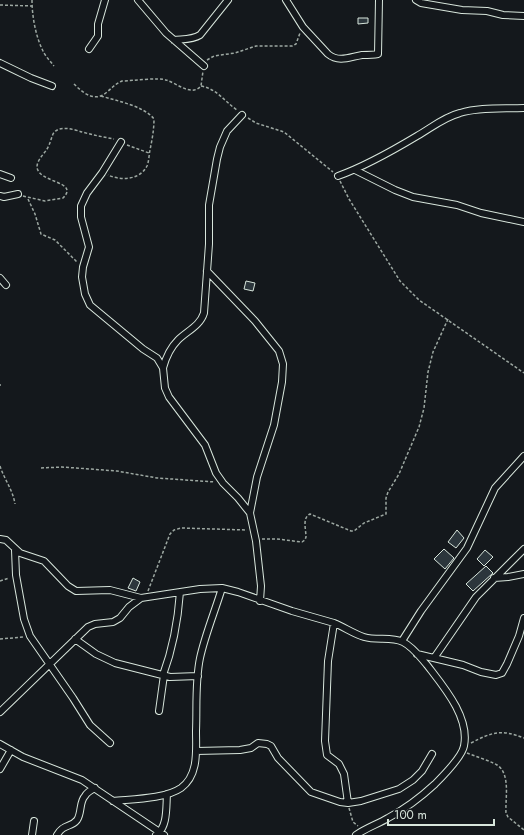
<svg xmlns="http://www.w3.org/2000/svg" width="524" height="835" viewBox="0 0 524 835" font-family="Jost,sans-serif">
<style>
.building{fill:#2c363c;stroke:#d8e6dc}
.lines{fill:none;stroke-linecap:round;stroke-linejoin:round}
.minor-casing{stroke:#d8e6dc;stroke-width:8}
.path{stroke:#9da8a2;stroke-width:1.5;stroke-dasharray:3 2;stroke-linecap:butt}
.minor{stroke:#14181c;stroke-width:6}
</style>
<rect width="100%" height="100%" fill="#14181c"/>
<path class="building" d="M358,18H368V23L358,24Z
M246,281L255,283L253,291L244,289Z
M457,530L464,538L456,548L448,542Z
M444,549L454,558L445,569L434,559Z
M485,550L493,557L484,566L477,559Z
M486,566L493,573L473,591L466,584Z
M133,578L140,582L136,591L128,588Z"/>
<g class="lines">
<defs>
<path id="minor" d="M138,0L166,33L204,66
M286,0L303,27L328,54C339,63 350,57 362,55C367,55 373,55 378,54L379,0
M416,0L421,3L462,10L487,11L503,15L524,16
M174,40C183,39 192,40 200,35L228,0
M89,49L98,36V24L105,0
M0,63L31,78L52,86
M121,142L102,173L87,193L81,206V217L89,247L83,267L82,277L85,294L90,305L143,349L157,358L163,368L165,388L169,397L205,445L216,473L223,483L238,498L250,513L256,541L261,586L260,601
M355,170L395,190L413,197L457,205L481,213L524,222
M0,174L11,178
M338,176C366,166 392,151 417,136C431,128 444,117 460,113C480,107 503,109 524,108
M0,196L4,197L18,194
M207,271L255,321L279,351L283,364L282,382L274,425L257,477L250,513
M0,278L6,285
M163,368C166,357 170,348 178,340C187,331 200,326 204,313L209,244V205L217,159L220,147L227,131L242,115
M0,539L6,540L20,553L44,561L68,586L76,591L110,590L141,598
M15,550L16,575L24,619L30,636L73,698L90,725L110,743
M494,578L508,577L524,574
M334,623L328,661L325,741L327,755L339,764L344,774L348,803
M75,639L96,654L115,663L170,677L198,676
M402,641L421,611L467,548L495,488L524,456
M417,654L463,665L481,672L496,675L502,673L507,664L519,636L524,618
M434,658L476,597L524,549
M163,675C173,648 178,620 180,592
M159,711L164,675
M0,712L88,627L95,624L113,622L120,618L129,607L141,598L200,589L222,588L238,592L292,611L334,623C344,627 354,634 364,637C377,641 391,636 403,642C413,647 420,657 427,665C443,686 470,717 464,746C462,757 443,776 435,784C421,797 405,809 388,818C378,824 366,828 356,835
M0,744L23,757L82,780L164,835
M196,751L240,750L251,748L258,743L267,744L271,746L278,758L311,792L340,802L348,803L361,801L399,789L413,780L422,771L432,754
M0,769L11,750
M113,801C133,799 165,799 181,788C199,775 196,750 196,731C197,707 195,682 200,658C205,635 215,611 222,588
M32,835L34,821
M57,835C64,823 71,828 77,820C82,813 79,802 85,796C87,792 91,790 95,788
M156,835C168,827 166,807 167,794"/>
</defs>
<use href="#minor" class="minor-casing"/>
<path class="path" d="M32,0C32,17 36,38 44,53C47,58 51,62 54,66
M0,5L32,6
M207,60L214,56L235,53L256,46H292L296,44L300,33
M74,84C83,93 95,103 107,92C112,88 115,84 122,81C132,81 159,77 166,80C177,83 191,97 201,86L203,71
M201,86C217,89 224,101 237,110
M101,96C117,101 144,106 154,119C154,130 152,140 150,150C149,155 149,161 147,166C140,180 121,181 108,175
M248,118L256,123L284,132L333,172
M127,145L149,153
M340,181L349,199L400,281L419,300L524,373
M23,196L45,201L63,198C80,181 38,183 37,167C37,160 44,154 47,149C50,144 51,139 53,134C58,125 73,129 82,132C93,135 103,137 114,139
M28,199L35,214L41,234L55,240L77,262
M0,385H1
M0,466C4,479 13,490 15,504
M41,468L62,467L117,471L157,478L215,482
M262,539H277L302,542L305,540L306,537C306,529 302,518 310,514L351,531H354L364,523L386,514V498L388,492L399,474L419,427L424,408L428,372L433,352L448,319
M0,581L9,578
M148,591L170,534L174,530L181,528L247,530
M0,639L24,637
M471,743C492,732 501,729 524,738
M467,753C477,757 488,760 497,765C511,774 505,799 506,813L508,817L524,830
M349,808L353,822L358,826"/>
<use href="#minor" class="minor"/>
</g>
<path d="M388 819v6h106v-6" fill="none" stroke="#d8e6dc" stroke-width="2"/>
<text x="394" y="819" font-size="12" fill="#d8e6dc" stroke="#14181c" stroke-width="3" paint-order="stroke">100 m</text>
</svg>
